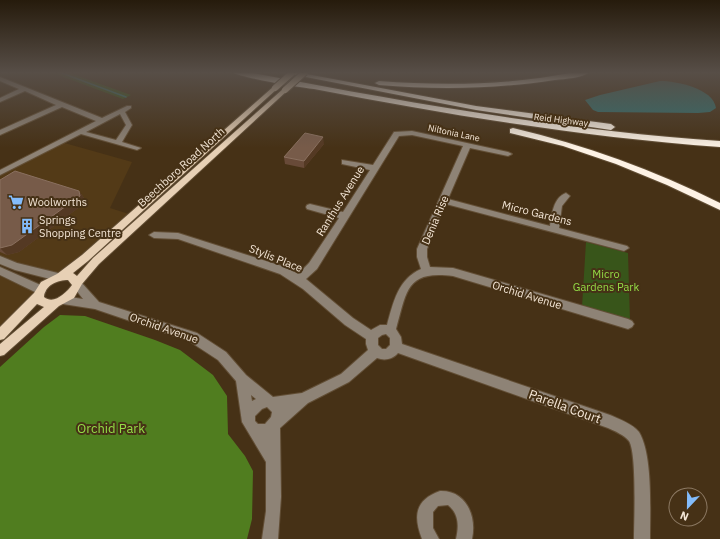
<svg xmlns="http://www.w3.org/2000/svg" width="720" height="539" viewBox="0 0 720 539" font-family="'IBM Plex Sans',sans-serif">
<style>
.built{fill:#533a17}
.green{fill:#38551a}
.forest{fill:#507d1f}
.water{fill:#31716f}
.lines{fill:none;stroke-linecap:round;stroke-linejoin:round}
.stream{stroke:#31716f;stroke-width:1.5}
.minor-casing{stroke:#624e35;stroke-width:2}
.major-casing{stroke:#624e35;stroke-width:2}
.highway-casing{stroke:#624e35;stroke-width:2}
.minor{fill:#8e8376;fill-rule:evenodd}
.major{fill:#e7d0b5;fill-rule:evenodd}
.highway{fill:#fdf2e5;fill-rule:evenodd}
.major-bridge-casing{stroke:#624e35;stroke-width:8;stroke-linecap:butt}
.major-bridge{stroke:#e7d0b5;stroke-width:6}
.wall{fill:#684a38}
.shaded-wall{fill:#543923}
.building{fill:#775b49;stroke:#8a705f}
.labels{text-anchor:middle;stroke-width:4;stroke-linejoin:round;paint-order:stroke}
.far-street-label{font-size:9px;fill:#f4e6d6;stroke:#463116}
.street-label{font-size:11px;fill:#f4e6d6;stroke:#463116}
.poi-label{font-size:11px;fill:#f4e6d6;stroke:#463116;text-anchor:start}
.park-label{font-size:11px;fill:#94dd46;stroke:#463116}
.near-street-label{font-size:13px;fill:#f4e6d6;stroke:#463116}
.near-park-label{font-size:13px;fill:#94dd46;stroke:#463116}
</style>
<rect width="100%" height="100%" fill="#463116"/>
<path class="built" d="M61,142l71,20 -22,46 22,7 -72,62 -60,-17v-87z
M0,271l41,19 -41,45z"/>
<path class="green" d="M50,72h17l64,23 -8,4z
M586,242l42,11 2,68 -48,-14z"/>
<path class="forest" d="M60,315l25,1 70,24 25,10 33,25 14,21 1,38 17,22 8,15 -1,48 -5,20h-247v-172l44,-40z"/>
<path class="water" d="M660,81c16,0 53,7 56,27l-6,4 -12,1 -100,-1 -5,-2 -8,-10 15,-5z"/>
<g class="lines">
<path class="stream" d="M59,72l67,25"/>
<g class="minor-casing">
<path id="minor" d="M0,77l102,41 25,-12h4v2l-6,4 7,13 -10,17 19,6 -4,2 -56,-16 -81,41v-5l96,-49 -34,-14 -62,28v-5l56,-25 -31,-14 -25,11v-4l19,-9 -19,-8zM120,114l6,11 -10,15 -30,-8z
M412,131l96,21 4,2 -4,2 -38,-8 -22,51 102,27c2,-12 3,-28 16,-33l4,3 -8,10 -3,22 68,18 2,2 -5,3 -178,-47 -19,45v8l3,10 23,1 175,51 4,2 2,3 -2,3 -4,2 -175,-53c-47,-6 -46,15 -57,53l5,8 1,7 208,71c9,4 23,9 29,17 14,23 11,80 11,107h-16c0,-18 3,-85 -5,-98 -5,-6 -14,-10 -21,-13l-210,-75c-5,6 -13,8 -21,5l-28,24 -41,21 -28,25 1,69 -3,42h-16l4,-28v-49l-24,-40 -6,-41 -18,-21 -29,-19 -94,-32 -32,-5 -4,-1 -1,-3 1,-3 4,-1 20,3 -11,-14 1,-3h8l18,20 98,31 29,19 20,23 27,22 29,-4 39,-19 27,-24 -2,-6v-5l-21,-14 -42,-36 -23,-15 -102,-35 -24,-1 -5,-3 5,-3 24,1 110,35 10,6 11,-11 30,-45 -32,-9 -1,-2 1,-2 3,-1 33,8 27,-42 -28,-6v-4l31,5 21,-33zM412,135l51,11 -46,103v8l4,12c-23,10 -28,34 -34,56h-7l-9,5 -18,-12 -47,-39 11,-10 82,-133zM386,334l4,4v7l-4,4h-4l-4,-4v-7l4,-3zM251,395l5,4 -4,2zM267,407l5,5 -1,5 -6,7h-7l-3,-3v-5l7,-7z
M0,256l17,7 45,11 1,3 -1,3 -4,1 -43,-11 -15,-6z
M0,267l45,20 1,3 -1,3h-8l-37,-18z
M440,491c26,-1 37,25 32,48h-16c3,-13 3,-25 -8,-34l-10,1 -5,6v16l6,11h-17c-9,-23 -7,-39 18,-48z"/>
</g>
<g class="major-casing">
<path id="major" d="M273,87l5,1 -190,173 -15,12 4,3 16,-18 190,-169 5,1 -189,174 -17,20 -8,14 -15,8 -55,49 -4,1v-12l44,-37 -7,-3 -33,35 -4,1v-13l34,-34 7,-11 16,-8 25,-19zM68,280l4,5c-6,8 -18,20 -28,12 1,-12 14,-17 24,-17z"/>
</g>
<g class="highway-casing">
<path id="highway" d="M232,72h15c157,30 313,58 473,69v6c-137,-10 -271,-32 -406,-58 -15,-2 -73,-11 -82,-17z
M280,72h16l180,34 135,18 4,3 -4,3 -135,-20z
M575,72h15c-8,6 -25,7 -35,8 -59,9 -117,10 -176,5l-4,-2 4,-2c66,5 131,4 196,-9z
M513,128c72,17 141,42 207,75v7l-53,-25 -51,-21 -53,-18 -53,-13v-4z"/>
</g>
<use href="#minor" class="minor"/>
<use href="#major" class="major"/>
<use href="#highway" class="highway"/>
<g class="major-bridge-casing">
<path id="major-bridge" d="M275,88l18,-16
M285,90l20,-18"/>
</g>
<use href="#major-bridge" class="major-bridge"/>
</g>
<path class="wall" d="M324,144l-20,24 -19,-4 -1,-7z
M0,180l79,11 5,7 1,5 -66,49 -12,3 -7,-3z"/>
<path class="shaded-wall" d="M323,137l1,7 -20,24v-7z
M79,191l5,7 1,5 -66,49 -12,3 -7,-7z"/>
<path class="building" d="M305,133l18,4 -19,24 -20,-4z
M15,171l64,20 1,5 -68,49 -12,3v-68z"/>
<linearGradient id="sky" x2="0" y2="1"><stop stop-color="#261b0c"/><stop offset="0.49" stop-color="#574e47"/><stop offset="1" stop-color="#574e47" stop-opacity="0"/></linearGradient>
<rect width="720" height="148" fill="url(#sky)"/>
<defs>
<g id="supermarket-bare" transform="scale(1.2)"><path d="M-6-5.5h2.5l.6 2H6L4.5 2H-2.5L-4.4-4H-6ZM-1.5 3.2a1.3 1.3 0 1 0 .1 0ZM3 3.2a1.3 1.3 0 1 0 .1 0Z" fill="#83bcfb" stroke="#463116" stroke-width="2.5" paint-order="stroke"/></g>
<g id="building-bare" transform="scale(1.2)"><path d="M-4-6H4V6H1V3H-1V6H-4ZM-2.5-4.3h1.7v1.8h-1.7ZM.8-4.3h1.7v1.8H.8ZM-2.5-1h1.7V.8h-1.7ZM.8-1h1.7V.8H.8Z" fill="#83bcfb" stroke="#463116" stroke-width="2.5" paint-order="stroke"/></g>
</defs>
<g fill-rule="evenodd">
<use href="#supermarket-bare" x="16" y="202"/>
<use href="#building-bare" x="27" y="226"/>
</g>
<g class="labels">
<g class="far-street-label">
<text transform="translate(561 120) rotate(7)" y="3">Reid Highway</text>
<text transform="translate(454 133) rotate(12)" y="3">Niltonia Lane</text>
</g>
<g class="street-label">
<text transform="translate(181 167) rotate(-42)" y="4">Beechboro Road North</text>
<text transform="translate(340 201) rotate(-58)" y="4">Ranthus Avenue</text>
<text transform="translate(537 213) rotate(14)" y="4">Micro Gardens</text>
<text transform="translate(435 220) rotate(-67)" y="4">Denia Rise</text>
<text transform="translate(276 258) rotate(22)" y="4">Stylis Place</text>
<text transform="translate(527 295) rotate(17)" y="4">Orchid Avenue</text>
<text transform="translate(164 328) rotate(19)" y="4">Orchid Avenue</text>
</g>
<g class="poi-label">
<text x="28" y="206">Woolworths</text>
<text x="39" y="224">Springs<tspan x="39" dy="13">Shopping Centre</tspan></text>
</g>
<g class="park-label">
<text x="606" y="278">Micro<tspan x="606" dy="13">Gardens Park</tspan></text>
</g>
<g class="near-street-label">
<text transform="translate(565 406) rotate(20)" y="5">Parella Court</text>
</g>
<g class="near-park-label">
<text x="111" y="433">Orchid Park</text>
</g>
</g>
<g transform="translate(688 507) rotate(202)"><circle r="19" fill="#463116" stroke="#8c7963"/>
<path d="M0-3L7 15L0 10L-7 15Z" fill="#83bcfb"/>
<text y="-6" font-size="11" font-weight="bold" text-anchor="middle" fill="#f4e6d6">N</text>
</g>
</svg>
